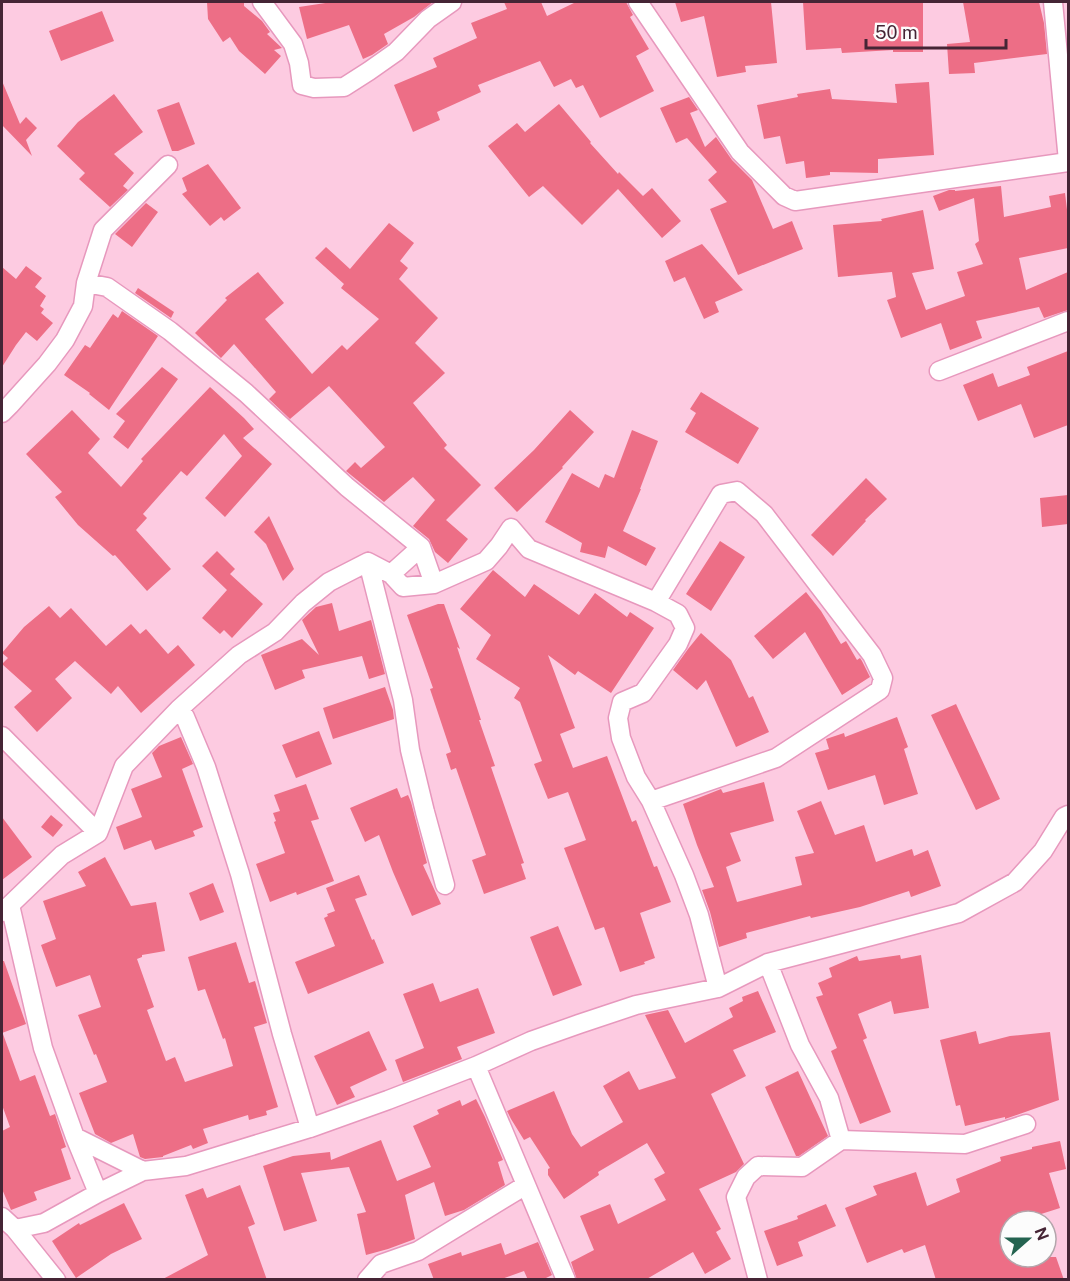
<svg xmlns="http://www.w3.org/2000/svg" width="1070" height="1281" viewBox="0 0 1070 1281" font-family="'Public Sans',sans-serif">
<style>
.building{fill:#ed6e86}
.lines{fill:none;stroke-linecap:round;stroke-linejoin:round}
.street-casing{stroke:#e798bd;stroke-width:21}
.street{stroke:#fff;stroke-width:18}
</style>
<rect width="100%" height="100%" fill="#fdcbe1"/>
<path class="building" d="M207,2h37v4l18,15 8,11 -3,2 15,14 -8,2 7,6 -16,18 -26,-23 -9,-14 -7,5 -15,-23z
M332,2h101l-19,15 -30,17 4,10 -16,11 -9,4 -14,-34 -42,14 -8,-32z
M504,2h37l6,14 29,-14h50l7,13 -3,2 19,32 -13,7 18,35 -54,27 -17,-33 -7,3 -5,-9 -17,8 -14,-26 -62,24 3,7 -44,20 3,8 -27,12 -19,-47 43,-18 -4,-9 44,-20 -6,-15 36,-14z
M675,2h96l6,61 -32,3 1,6 -29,5 -13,-61 -23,6z
M803,2h120v50h-30v-2l-51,3 -1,-5 -35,2z
M963,2h76l5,21 3,31 -73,9 1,10 -26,1 -2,-30 23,-2z
M102,11l12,30 -53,20 -12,-30z
M2,81l18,43 6,-7 11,11 -11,12 6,16 -30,-31z
M929,82l5,73 -56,4v14l-48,-1v3l-24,3 -2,-17 -18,3 -6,-28 -16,3 -7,-34 41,-8 -1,-3 33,-5 2,10 65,4 -2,-19z
M114,94l29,38 -29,22 20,19 -11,13 5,4 -18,17 -31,-28 6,-6 -28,-27 21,-24z
M689,97l9,13 -8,3 15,34 11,-10 16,23 20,20 21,49 19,-8 11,28 -65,26 -28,-66 17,-7 -19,-22 9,-8 -30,-34 -11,5 -16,-35z
M179,102l16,42 -17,7h-6l-15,-41z
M559,104l32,38 -1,1 28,31 1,-2 24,24 9,-8 29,33 -19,17 -44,-49 -36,36 -39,-39 -14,11 -41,-51 29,-23 8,9z
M208,164l33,44 -17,13 -3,-4 -11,9 -28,-32 5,-3 -5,-13z
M1001,186l3,31 47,-10 -2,-11 16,-3 3,25v30l-49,10 7,32 42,-18v38l-24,8 -5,-11 -63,14 6,17 -32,12 -9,-27 -40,15 -14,-38 9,-3 -4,-25 -54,5 -5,-52 49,-4 -1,-2 42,-9 11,59 -22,4 14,37 39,-14 -8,-24 26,-8 -8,-20 4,-3 -5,-43 -35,13 -6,-15 16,-6h6v1z
M146,203l12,9 -26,35 -17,-13z
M389,223l25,20 -14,18 8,7 -9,11 39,39 -23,25 30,30 -32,30 34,42 -3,3 37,37 -35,35 22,19 -20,24 -13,-11 -6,-13 -16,-13 22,-26 -22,-23 -29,25 -38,-31 9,-9 6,6 24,-21 -56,-61 -39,33 -21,-20 7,-7 -42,-48 -13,14 -26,-25 32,-33 -2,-2 33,-26 26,31 -19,16 47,55 30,-29 5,5 32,-31 -38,-31 3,-4 -29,-26 11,-11 24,22z
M702,244l41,46 -28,12 4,10 -15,7 -19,-42 -11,5 -9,-21z
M26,266l16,12 -7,9 11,9 -6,10 4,3 -3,4 12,10 -16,18 -11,-9 -10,13 -14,22v-100l14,12z
M138,288l36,24 -3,6 -36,-25z
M122,311l36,25 -49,74 -20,-16 1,-1 -26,-18 21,-30 5,3 23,-34 5,4z
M1068,351v74l-34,13 -13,-34 -43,17 -15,-36 30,-12 5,14 32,-12 -3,-8z
M162,367l16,12 -50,70 -15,-12 12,-16 -9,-7z
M210,387l34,31 10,11 -11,9 29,26 -47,53 -20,-19 37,-42 -18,-22 -37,42 -6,-5 -38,43 4,4 -11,12 35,39 -24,22 -32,-36 -2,1 -35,-31 -23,-28 7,-5 -36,-38 46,-44 28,29 -12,14 33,34 22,-26 -2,-2z
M701,392l58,36 -21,36 -53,-32 11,-19 -6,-4z
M570,410l24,22 -32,35 1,1 -46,44 -23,-24 40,-38z
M632,430l26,11 -18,48h1l-18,42 33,17 -10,18 -38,-20 -3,12 -25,-6 2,-9 -37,-21 27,-49 27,15 6,-14 9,4z
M866,478l21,21 -22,21 1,1 -33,35 -22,-21z
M1068,495v29l-26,3 -2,-29z
M269,516l25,53 -11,12 -17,-37 -12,-12z
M720,541l25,16 -34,54 -25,-17z
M217,551l18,18 -5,5 33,30 -31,34 -8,-8 -4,4 -18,-16 25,-28 -25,-24z
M493,570l32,27 9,-13 45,31 16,-22 32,24 3,-5 24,16 -43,65 -33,-22 -3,4 -27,-20 27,73 -15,6 13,34 34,-12 25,66 4,-2 18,47 3,-1 14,36 -31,11 15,45 -11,4 1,2 -25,8 -16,-45 -9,3 -31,-82 22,-8 -18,-48 -20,7 -14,-35 8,-3 -22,-59 -6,-4 6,-10 -44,-29 15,-24 -31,-26z
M806,592l15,19 20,33 5,-3 11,19 3,-2 2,3 8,16 -28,18 -37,-63 -32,27 -19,-23z
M332,603l7,28 32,-11 14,54 -16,5 -7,-23 -60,14 3,8 -30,12 -14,-35 41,-16 17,16 -17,-35 14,-13z
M438,604h6l16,45 -3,-2 24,73h-2l16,46 -4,1 33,96 -3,1 5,15 -42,15 -12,-34 14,-5 -30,-87 -5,2 -5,-16 5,-2 -21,-63 3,-1 -26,-73z
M49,606l11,12 11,-10 35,38 25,-22 9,10 6,-5 22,25 10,-9 17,20 -54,48 -23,-27 -7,8 -36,-33 -20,18 17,19 -35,34 -23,-25 18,-16 -30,-27 6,-6 -6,-5 22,-26z
M701,633l30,27 18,38 4,-2 16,36 -33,15 -30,-67 -9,10 -24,-20 15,-21z
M385,687l8,23 1,9 -61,20 -10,-31z
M956,704l44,95 -24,11 -45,-95z
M897,717l11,30 -4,2 14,45 -34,11 -9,-30 -47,15 -13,-37 14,-4 -3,-10 18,-6 1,4z
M319,731l13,33 -36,14 -14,-33z
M181,737l12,27 -11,5 21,58 -10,4 2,5 -40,14 -4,-10 -27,10 -8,-23 26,-10 -11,-28 31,-12 -10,-24 7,-7z
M764,782l10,39 -44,12 11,28 -15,6 11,35 65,-17 -7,-28 19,-4 -17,-42 24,-10 14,34 29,-10 12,37 36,-13 2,7 14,-6 13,36 -30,11 -2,-6 -49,16 -49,11 -1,-2 -64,17 1,5 -28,9 -9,-35 -8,-22 12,-3 -17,-42 -14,-41 38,-15 2,4z
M306,784l13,35 -8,2 23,60 -37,14 -1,-3 -26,10 -14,-38 29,-11 -11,-31 2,-1 -3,-8 7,-2 -6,-16z
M397,788l4,10 7,-3 3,7 16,61 -4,2 18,39 -29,12 -19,-44 -14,-37 -14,7 -15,-34z
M51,815l12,10 -10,12 -12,-10z
M2,817l30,40 -30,23z
M105,857l26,49 25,-4 9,49 -23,4v2l-5,2 17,48 -7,3 19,51 9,-4 10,25 48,-16 -8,-28 -2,1 -18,-50 -7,2 -10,-34 48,-15 13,41 6,-2 12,42 -13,4 24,80 -12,4 1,4 -18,5 -1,-5 -45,14 5,14 -15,6 -2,-4 -28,11v1l-18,2 -5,-2 -7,-23 -22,9 -16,-9 -16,-41 28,-11 -11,-28 -2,1 -16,-40 23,-8 -11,-32 -34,12 -15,-42 15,-6 -13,-38 43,-15 -8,-14z
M359,875l8,20 -12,4 17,41 2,-1 10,24 -76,31 -13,-32 40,-16 -11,-28 4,-2 -1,-2 8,-3 -9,-23z
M213,883l11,29 -24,9 -11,-28z
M558,926l24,59 -29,11 -23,-59z
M900,955l1,4 20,-4 8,53 -35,6 -3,-13 -33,13 9,24 -4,2 28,72 -31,12 -29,-73 6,-3 -21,-51 7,-2 -5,-12 14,-6 -3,-9 28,-12 2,5z
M2,961h2l22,63 -24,9z
M433,983l7,19 38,-14 17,45 -38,14 5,12 -59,23 -8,-22 29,-12 -21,-54z
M758,991l18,41 -43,18 13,26 -35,18 33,70 -8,8 -37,17 22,40 -5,3 15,27 -26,15 -12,-22 -48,28h-68l-6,-18 23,-12 -14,-34 30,-12 8,20 48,-24 -12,-21 11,-6 -18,-30 -49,29 1,3 -35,24 -16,-24v-6l2,-1 -20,-31 -6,3 -13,-21 -4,-8 47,-20 18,43 9,13 42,-25 -20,-36 26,-15 10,19 37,-12 -31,-63 23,-5 17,33 48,-26 -4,-9 14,-7 -1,-4z
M369,1031l18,39 -37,17 5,10 -18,8 -23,-49z
M976,1031l3,13 31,-8 40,-4 9,68 -54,19v-2l-40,9 -5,-21 -4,1 -16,-66z
M3,1034l17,47 15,-6 15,41 5,-2 11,33 -5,2 10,30 -37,13 3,8 -26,10 -9,-21v-58l8,-4 -8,-22v-70z
M798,1071l30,65 -29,20h-3l-31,-69z
M476,1099l9,18 18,43 -5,2 7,23 -41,25 -19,6 -11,-34 -29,13 10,44 -27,10 -22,6 -9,-41 9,-2 -17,-45 -48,6 16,48 -33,10 -21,-65 30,-10 37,-4 1,8 50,-20 16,41 34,-14 -18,-41 26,-12 -2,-4 23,-10 2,6z
M1060,1141l6,28 -17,4 11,35 -41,13h-9v36h46l8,23h-128l-11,-35 -21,8 -2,-4 -35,14 -22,-55 32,-13 -4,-9 43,-14 11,34 33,-14 -4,-13 45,-18 -1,-4 32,-8v-2z
M240,1185l15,39 -7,3 19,53h-106l47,-25 -23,-60 18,-7 4,10z
M124,1203l18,36 -31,15 -35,24 -24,-37 27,-18 1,2z
M826,1204l10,22 -38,16 5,14 -26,10 -13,-35 34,-12 -1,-3z
M538,1242l14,33 -10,5h-14l-4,-9 -25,9h-65l-6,-16 33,-12 1,4 39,-13 4,12z"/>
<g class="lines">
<g class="street-casing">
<path id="street" d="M262,2l31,42 6,19 3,22 12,3 30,-1 25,-16 27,-19 32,-33 24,-17
M638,2l102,150 44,44 11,5 273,-39
M1053,2l15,159
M86,283l21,4 63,44 76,62 101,94 74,60 13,37
M939,371l129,-50
M2,413l8,-8 37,-41 18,-24 18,-34 3,-23 17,-53 65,-65
M368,562l23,12 12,13 31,-3 52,-23 13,-15 12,-18 18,21 127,53 22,12 7,14 -7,16 -35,49 -21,9 -4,16 3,20 15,39 15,24 33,74 15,40 19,73
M368,562l35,138 7,50 15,62 20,73
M391,574l30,-27
M179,709l6,8 21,50 34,107 42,160 28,94
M2,736l96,97
M651,801l125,-43 104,-68 3,-12 -11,-23 -108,-141 -27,-23 -16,3 -65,108
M10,905l33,143 32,89 23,56
M2,912l8,-7 52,-50 36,-22 26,-67 55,-57 60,-54 36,-23 28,-29 26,-21 39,-20
M768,963l32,82 29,53 12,42
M476,1066l90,214
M75,1137l68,34
M2,1217l13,12 41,51
M15,1229l29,-6 54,-30 45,-22 43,-5 124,-38 78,-28 88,-34 55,-25 48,-17 57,-19 82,-17 50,-25 191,-50 56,-31 28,-31 21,-34 4,-2
M367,1280l14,-16 37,-13 108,-66
M758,1280l-22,-83 10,-20 12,-11 44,1 39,-27 124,4 61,-20"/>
</g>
<use href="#street" class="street"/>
</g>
<rect width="1070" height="1281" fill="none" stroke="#452535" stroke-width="6"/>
<g transform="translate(1028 1239) rotate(69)"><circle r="28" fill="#fcfcfc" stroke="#b3a6ac" stroke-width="1.5"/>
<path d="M0-4.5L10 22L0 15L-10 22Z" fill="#246350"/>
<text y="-9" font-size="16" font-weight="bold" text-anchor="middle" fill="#452535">N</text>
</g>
<path d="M866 39v9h140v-9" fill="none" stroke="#452535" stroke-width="3"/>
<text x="875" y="39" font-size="18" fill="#452535" stroke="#fcfcfc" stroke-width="4.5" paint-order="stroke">50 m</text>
</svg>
